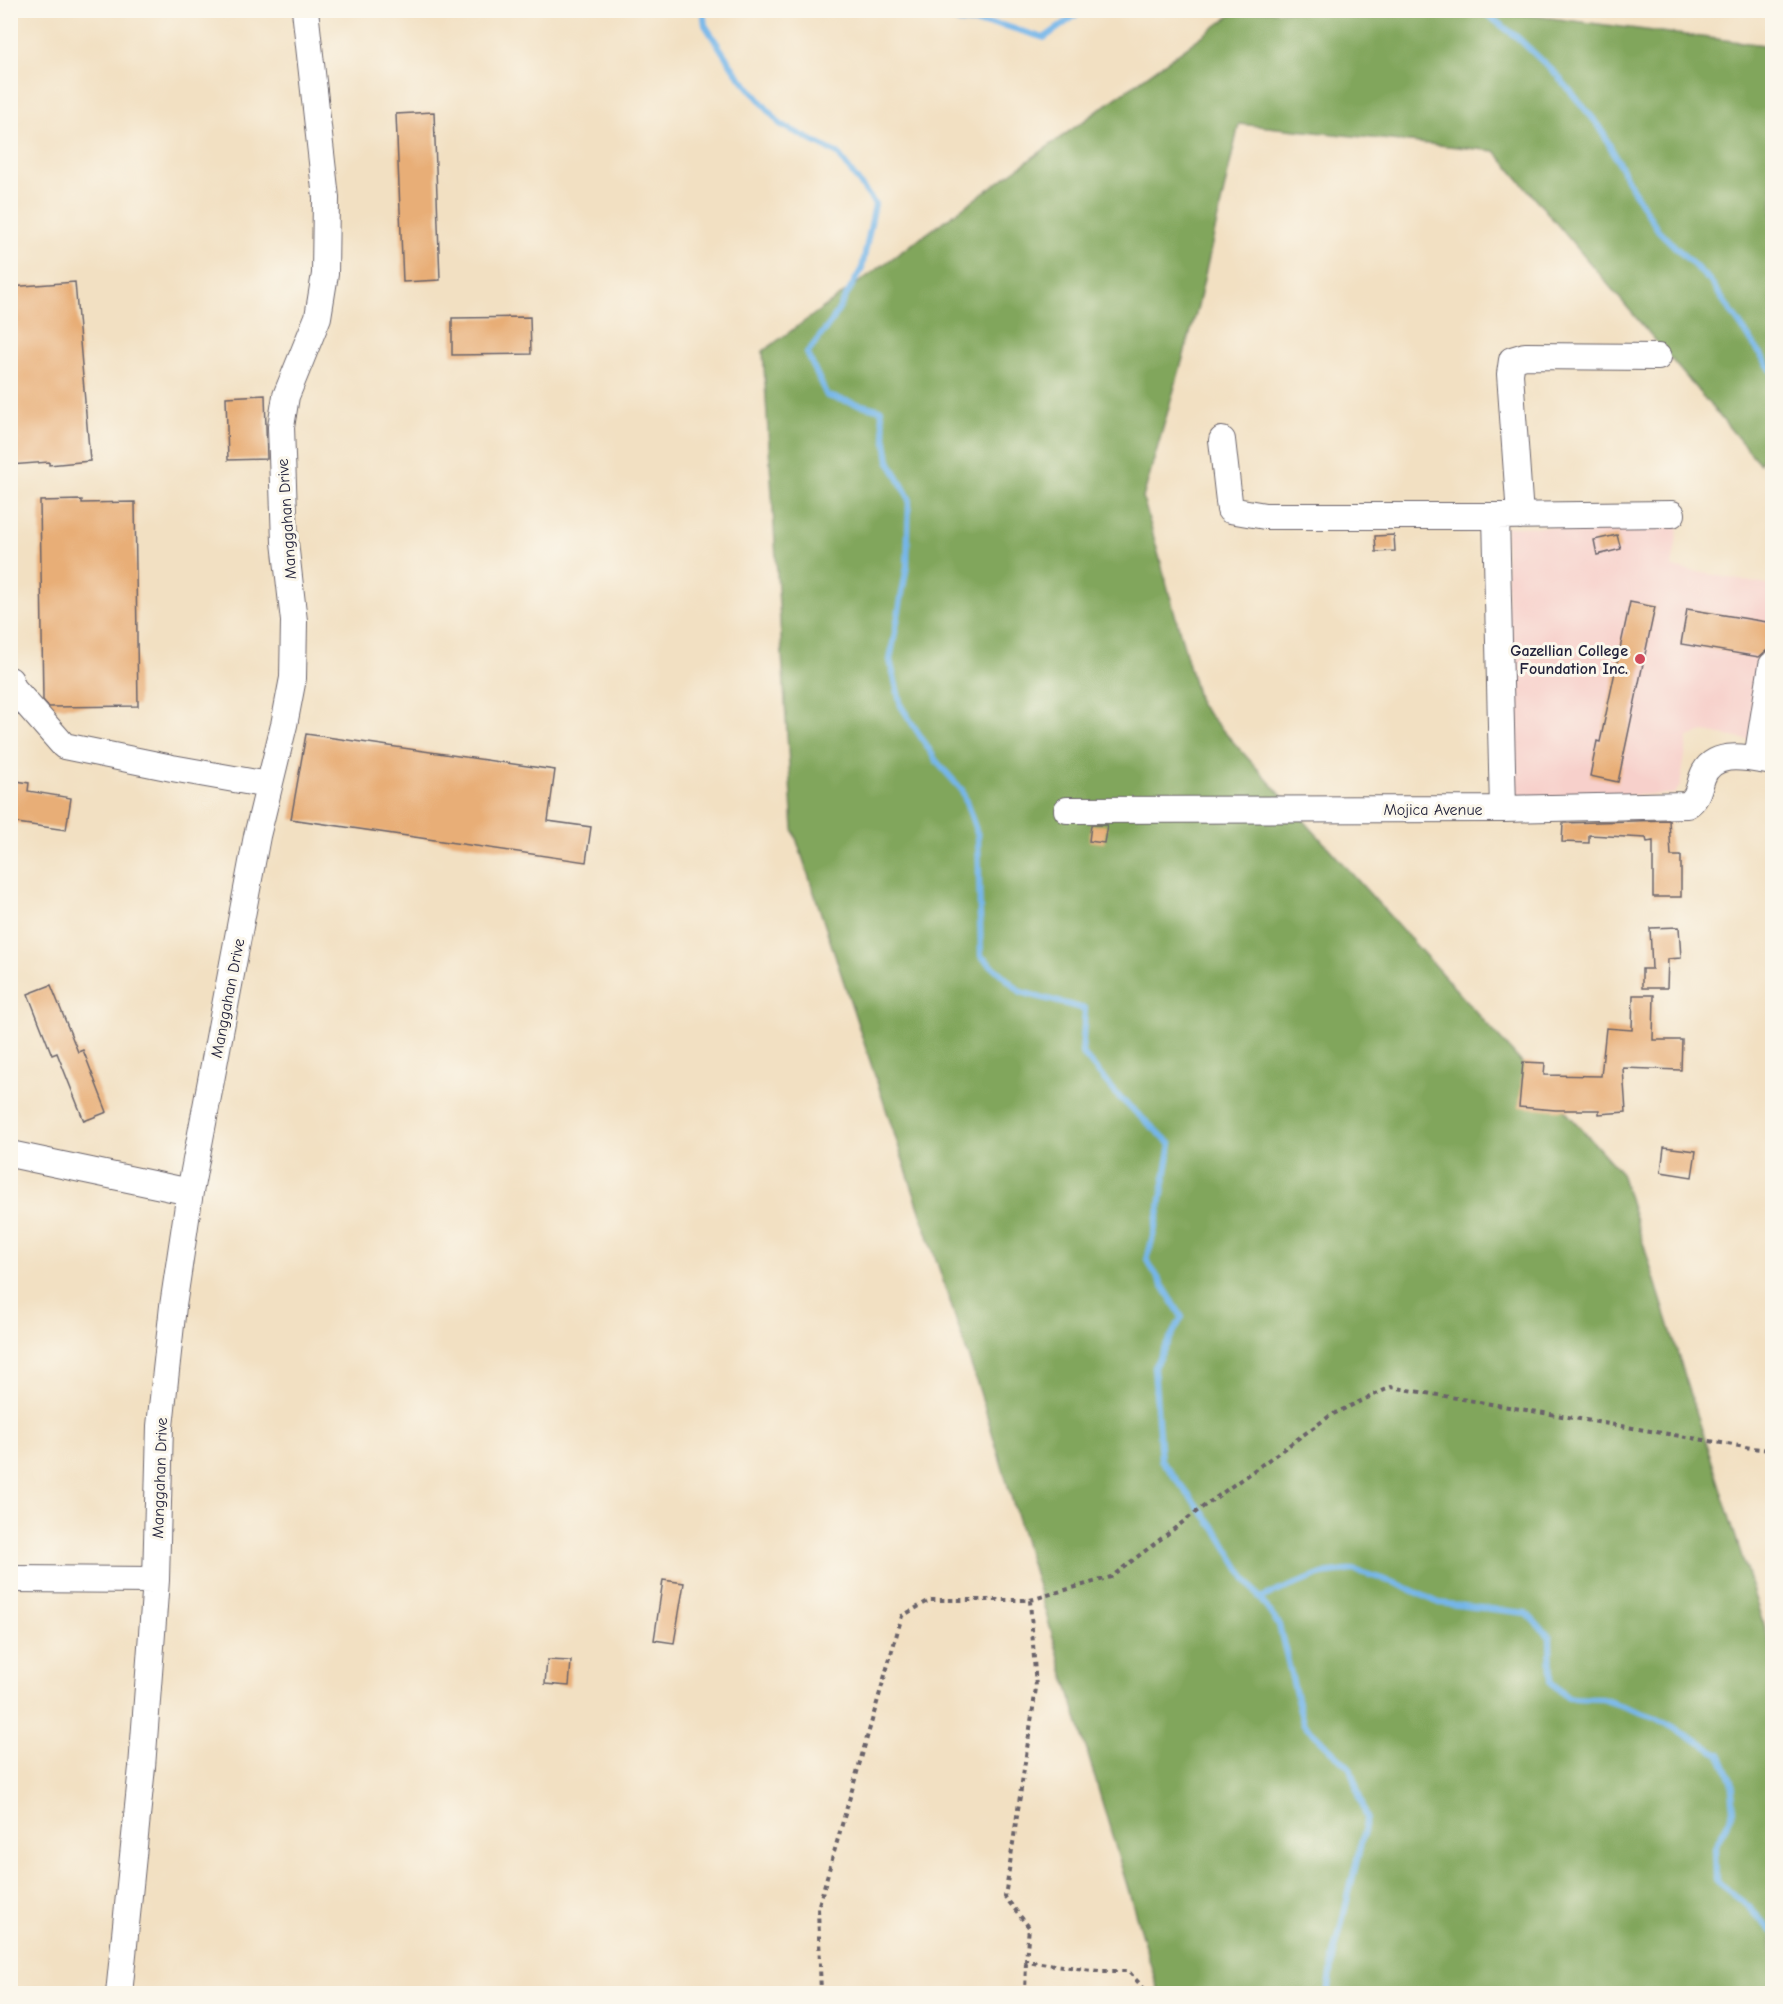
<svg xmlns="http://www.w3.org/2000/svg" width="1783" height="2004" viewBox="0 0 1783 2004" font-family="'Comic Neue',sans-serif">
<style>
.built{fill:#f7d0cb}
.forest{fill:#81a65b;stroke:#52644b;stroke-width:1.5}
.lines{fill:none;stroke-linecap:round;stroke-linejoin:round}
.stream{stroke:#74b6e9;stroke-width:6}
.building{fill:#e8ae77}
.minor-casing{stroke:#6b646a;stroke-width:28}
.path{stroke:#6b646a;stroke-width:4;stroke-dasharray:4.5 4.5;stroke-linecap:butt}
.minor{stroke:#fff;stroke-width:26}
.poi-dot{fill:#d1495b;stroke:#fbf7ec;stroke-width:2}
.labels{text-anchor:middle;stroke-width:6;stroke-linejoin:round;paint-order:stroke}
.street-label{font-size:16px;fill:#22223b;stroke:#fbf7ec}
.poi-label{font-size:16px;font-weight:bold;fill:#22223b;stroke:#fbf7ec;text-anchor:end}
</style>
<rect width="100%" height="100%" fill="#fbf7ec"/>
<filter id="ink" filterUnits="userSpaceOnUse"><feTurbulence type="fractalNoise" baseFrequency=".0167" numOctaves="2"/><feDisplacementMap in="SourceGraphic" scale="12" xChannelSelector="R" yChannelSelector="G"/><feConvolveMatrix kernelMatrix="1 2 1 2 8 2 1 2 1" color-interpolation-filters="sRGB"/></filter>
<filter id="wash" filterUnits="userSpaceOnUse"><feTurbulence type="fractalNoise" baseFrequency=".008" numOctaves="4" result="noise"/><feDisplacementMap in="SourceGraphic" scale="24" xChannelSelector="R" yChannelSelector="G"/><feGaussianBlur stdDeviation="1.35" result="paint"/><feColorMatrix in="noise" values="0 0 0 0 0 0 0 0 0 0 0 0 0 0 0 0 0 1.4 0 .05"/><feComposite in="paint" operator="in"/></filter>
<g filter="url(#wash)">
<rect width="100%" height="100%" fill="#f2e0c2"/>
<path class="built" d="M1679,525l-7,42 100,19v158l-68,-12 -16,5 -8,49 -6,8 -162,5 -7,-272z"/>
<path class="forest" d="M1237,11h258l277,35v385l-12,33 -265,-313 -256,-27 -41,182 -55,192 57,207 421,468 151,479v341h-613l-179,-601 -187,-563 -30,-478z"/>
<g class="lines">
<path class="stream" d="M703,10l2,15 30,46 45,53 58,30 37,50 -13,64 -30,53 -25,32 20,43 54,14 8,51 20,37 -2,68 -17,94 11,46 36,56 25,28 16,46 3,120 40,36 64,17 -3,44 38,45 51,46 -13,72 -11,44 35,57 -28,50 7,93 56,71 29,48 33,46 24,98 47,45 17,50 -34,141 -5,35
M936,10l23,12 43,3 42,13 39,-28
M1481,10l37,28 39,37 43,52 32,61 26,42 52,51 62,90
M1260,1598l62,-24 32,-4 44,14 41,19 87,10 24,24 1,45 17,16 34,1 52,18 66,37 11,26 3,30 -19,37 1,34 32,25 24,26"/>
</g>
<g id="blocks">
<path class="building" d="M434,112l6,168 -37,2 -7,-168z
M75,282l15,179 -41,4v-3l-39,3v-178z
M530,317l1,37 -79,1v-37z
M265,395l2,64 -39,1 -2,-63z
M82,500v3l53,-1 3,204 -89,1 -6,-7 -3,-199z
M1394,535l1,16 -19,1 -1,-16z
M1617,535l4,14 -24,6 -3,-15z
M1630,602l25,5 -37,175 -28,-6 7,-35 3,1z
M1687,609l86,14v27l-7,1 -7,6 -78,-13z
M306,734l249,36 -7,51 43,6 -5,35 -295,-43z
M10,780l19,3 -1,8 43,7 -5,32 -56,-8z
M1669,820l2,36h10v41h-28v-56l-6,1 -1,-4 -57,-3v8l-27,-1 1,-19z
M1091,825h16l-3,18 -15,-2z
M1679,927l2,31 -13,1 -1,29h-25v-19h10l-2,-41z
M51,985l27,67 5,-2 24,62 -23,9 -27,-68 -5,2 -24,-61z
M1633,995h21l-1,45h29l-1,30 -58,-2 3,44 -27,2v-4h-43l-37,-3 4,-45 22,1 -1,12 57,1 5,-48 26,2z
M1664,1147l32,4 -4,26 -31,-5z
M663,1580l21,3 -10,60 -20,-3z
M547,1660l24,1 -2,25 -24,-2z"/>
</g>
</g>
<g filter="url(#ink)">
<use href="#blocks" fill-opacity="0" stroke="#6b646a" stroke-width="1.5"/>
<g class="lines">
<g class="minor-casing">
<path id="minor" d="M1222,440l8,70 35,6h231l176,-2
M1496,516l7,293
M1520,516l-10,-142 2,-14 13,-4 133,1
M10,680l3,8 51,58 108,22 96,17
M1757,759l15,-94
M1067,810l436,-1 184,-4c11,-7 11,-15 15,-27 10,-30 47,-20 70,-16
M10,1154l180,38
M10,1579l146,1
M119,1994l23,-227 14,-187 4,-154 13,-120 17,-114 67,-356 27,-111 9,-47 1,-57 -9,-79 -4,-115 5,-31 32,-79 7,-43 1,-76 -21,-188"/>
</g>
<path class="path" d="M1030,1600l6,88 -31,209 24,30 -3,34 73,10h29l21,23
M821,1994l-3,-86 84,-292 28,-16h100l81,-23 89,-68 131,-94 60,-28 360,61 21,2
M1025,1994l1,-33"/>
<use href="#minor" class="minor"/>
</g>
</g>
<circle class="poi-dot" cx="1640" cy="659" r="6"/>
<g class="labels">
<g class="street-label">
<text transform="translate(286 519) rotate(-94)" y="6">Manggahan Drive</text>
<text x="1433" y="815">Mojica Avenue</text>
<text transform="translate(227 998) rotate(-79)" y="6">Manggahan Drive</text>
<text transform="translate(159 1478) rotate(-88)" y="6">Manggahan Drive</text>
</g>
<g class="poi-label">
<text x="1628" y="656">Gazellian College<tspan x="1628" dy="18">Foundation Inc.</tspan></text>
</g>
</g>
<rect width="1783" height="2004" fill="none" stroke="#fbf7ec" stroke-width="36"/>
</svg>
